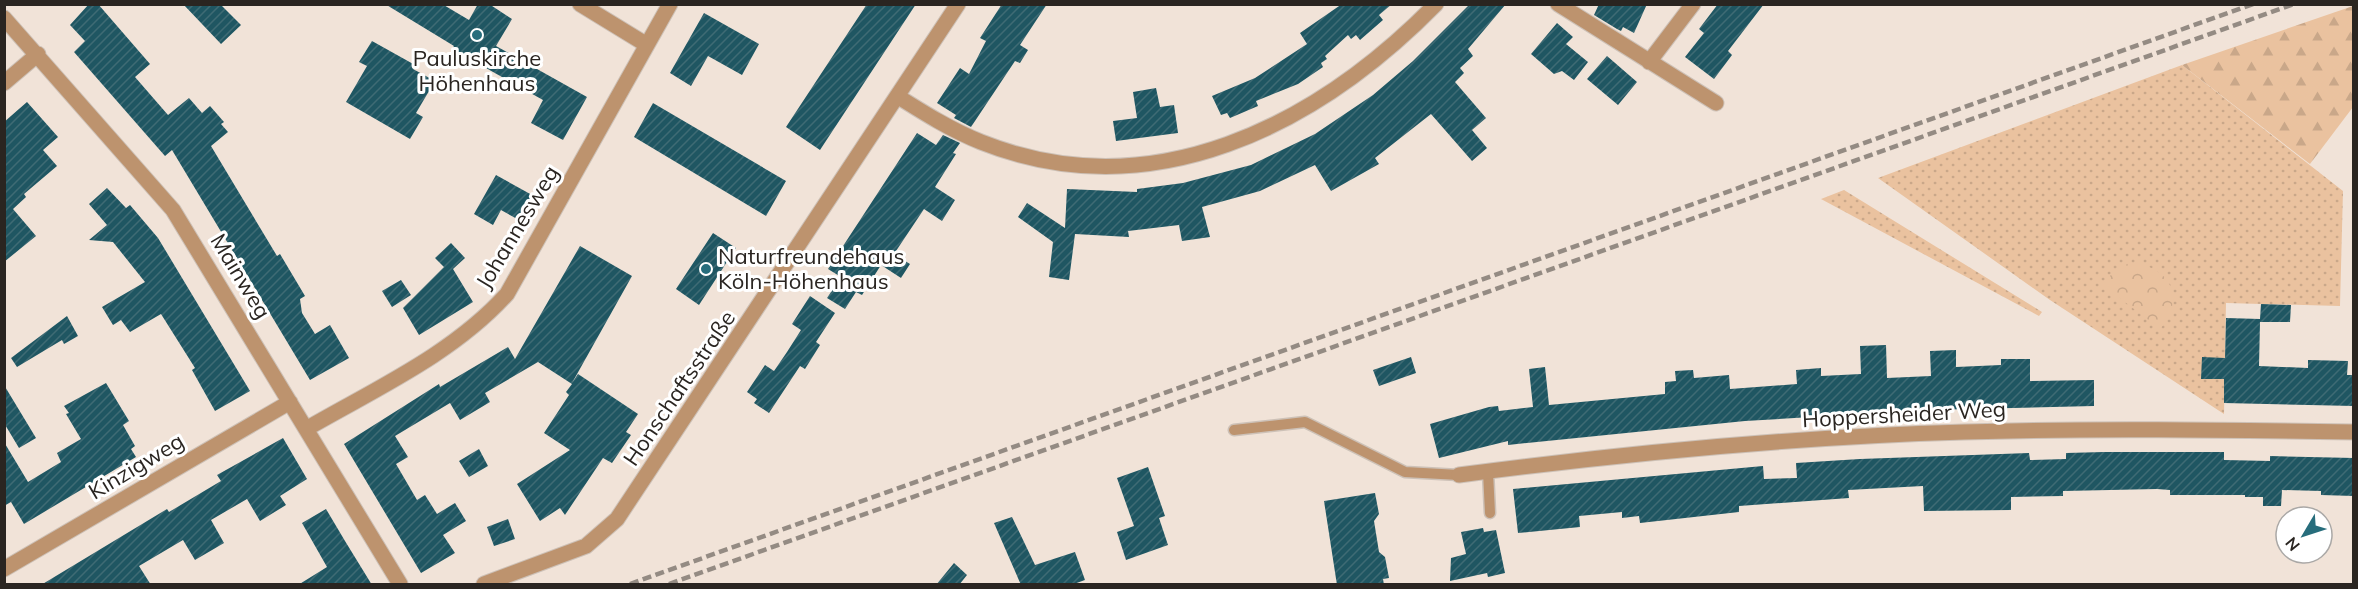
<svg xmlns="http://www.w3.org/2000/svg" width="2358" height="589" viewBox="0 0 2358 589" font-family="Mulish,sans-serif">
<style>
.grass{fill:url(#grass-dots)}
.forest{fill:url(#forest-firs)}
.park{fill:url(#park-crowns)}
.building{fill:url(#building-hatch)}
.lines{fill:none;stroke-linecap:round;stroke-linejoin:round}
.service-casing{stroke:#cdc1b7;stroke-width:13}
.minor-casing{stroke:#cdc1b7;stroke-width:17}
.service{stroke:#bd936e;stroke-width:10}
.minor{stroke:#bd936e;stroke-width:15}
.rail{stroke:#948b83;stroke-width:4.5;stroke-dasharray:9 4.5;stroke-linecap:butt}
.poi-dot{fill:#276d7c;stroke:#fff;stroke-width:2}
.labels{text-anchor:middle;stroke-width:6;stroke-linejoin:round;paint-order:stroke}
.poi-label{font-size:22px;fill:#2a2521;stroke:#fff}
.street-label{font-size:22px;fill:#2a2521;stroke:#fff}
</style>
<defs>
<pattern id="grass-dots" width="8" height="8" patternUnits="userSpaceOnUse" patternTransform="scale(1.5)"><rect width="8" height="8" fill="#eac29f"/><path d="M2 2h.1M6 6h.1" fill="none" stroke="#c9a789" stroke-width="1.8" stroke-linecap="round"/></pattern>
<pattern id="forest-firs" width="22" height="20" patternUnits="userSpaceOnUse" patternTransform="scale(1.5)"><rect width="22" height="20" fill="#eac29f"/><path d="M5 1l3.5 6h-7zM16 11l3.5 6h-7z" fill="#c9a789"/></pattern>
<pattern id="park-crowns" width="20" height="18" patternUnits="userSpaceOnUse" patternTransform="scale(1.5)"><rect width="20" height="18" fill="#eac29f"/><path d="M2 6a3 3 0 1 1 6 0M12 15a3 3 0 1 1 6 0" fill="none" stroke="#c9a789"/></pattern>
<pattern id="building-hatch" width="6" height="6" patternUnits="userSpaceOnUse" patternTransform="scale(1.5)"><rect width="6" height="6" fill="#1f5662"/><path d="M-1 1l2-2M0 6l6-6M5 7l2-2" fill="none" stroke="#3f6b74"/></pattern>
</defs>
<rect width="100%" height="100%" fill="#f1e3d8"/>
<path class="grass" d="M2182,65l161,126 -3,115 -114,-3 -2,111 -174,-114 -172,-122z
M1844,190l198,122 -3,4 -218,-117z"/>
<path class="forest" d="M2353,6v101l-43,57 -128,-99z"/>
<path class="park" d="M2129,263c40,2 58,34 31,66l-56,-43 8,-13z"/>
<path class="building" d="M89,4h9l52,60 -15,13 33,38 21,-17 13,15 8,-7 14,16 -3,2 7,8 -17,14 66,110 3,-2 25,42 -5,3 2,14 13,21 15,-9 19,33 -39,22 -138,-230 -7,6 -91,-104 11,-11 -15,-16z
M183,4h37l21,21 -20,19z
M385,4h57l27,16 9,-16h11l23,15 -16,27 91,51 -24,43 -32,-17 12,-23 -91,-51 2,-3z
M867,4h49l-96,146 -34,-23z
M1002,4h45l-27,41 8,5 -8,13 -5,-2 -44,66 -17,-9 2,-3 -19,-12 23,-35 9,6 17,-33 -6,-3z
M1342,4h50l-13,11 4,5 -23,20 -4,-5 -5,4 -3,-4 -23,21 2,3 -6,4 2,4 -25,17 -42,17 2,5 -28,12 -3,-5 -6,2 -9,-19 43,-18 52,-34 -7,-11z
M1470,4h36l-38,45 5,7 -13,12 4,5 -9,9 31,36 -14,12 15,18 -15,13 -41,-47 -56,44 4,6 -48,27 -16,-26 -55,26 -58,16 8,30 -28,4 -3,-16 -51,6 1,6 -54,-3 -6,46 -20,-3 4,-35 -35,-25 9,-14 38,25 2,-39 70,3v-3l46,-6 68,-18 64,-31 58,-39 40,-34z
M1599,4h48l-13,29 -11,-6 -2,4 -4,-2 -23,-14z
M1718,4h46l-36,47 4,4 -18,24 -29,-22 19,-24 -5,-4z
M704,13l55,31 -17,31 -34,-19 -17,30 -21,-13z
M1557,23l16,14 -7,7 22,18 -14,18 -12,-9 -8,3 -23,-20z
M372,41l43,24 -2,4 22,12 -19,32 7,4 -13,22 -64,-37 21,-36 -8,-4z
M1607,56l30,26 -19,23 -31,-26z
M1156,88l4,19 14,-2 4,28 -62,8 -3,-20 24,-3 -4,-26z
M27,102l31,35 -15,13 14,16 -33,28 2,3 -13,12 23,27 -32,26v-140z
M653,103l133,78 -20,35 -132,-79z
M917,133l19,12 7,-10 17,8 -7,10 3,1 -21,33 20,13 -13,21 -18,-12 -30,45 16,10 -9,14 -20,-13 -19,30 -6,-3 -11,17 -18,-11 14,-21 -13,-8z
M496,175l36,20 -13,25 -18,-10 -8,15 -19,-11z
M107,188l19,20 4,-3 28,33 92,153 -35,20 -23,-41 3,-2 -34,-54 -31,18 -9,-12 -8,5 -11,-18 43,-25 -32,-40 -24,-2 18,-15 -18,-21z
M713,233l23,15 -37,57 -23,-16z
M451,243l14,15 -12,11 20,33 -54,33 -16,-27 41,-41 -9,-9z
M580,246l52,30 -60,107 6,-9 60,40 -12,18 5,3 -19,28 -9,-5 -38,57 -5,-7 -20,13 -23,-37 53,-34 -26,-17 25,-38 -3,-3 6,-8 -34,-22 -53,31 5,9 -30,18 -10,-17 -55,33 13,21 -12,7 21,36 8,-5 12,19 18,-11 11,18 -23,14 12,18 -34,20 -77,-129 95,-60 1,3 68,-40 7,12z
M401,280l10,15 -19,12 -10,-16z
M810,296l25,17 -19,29 4,3 -15,24 -5,-3 -31,47 -15,-10 3,-4 -10,-7 18,-27 9,6 13,-19 14,-22 -9,-6z
M2261,304l30,1 -1,17h-30l-1,44 49,2v-8l40,1 -1,14h7v31l-130,-3v-24h-23l1,-22 23,1 1,-40 34,1z
M67,316l11,20 -14,8 -2,-4 -45,27 -6,-9z
M1886,345l1,33 44,-2 -1,-25 26,-1v17l45,-2v-6h29v22l64,-1v26l-167,4 -182,11 -218,22 -19,2v-4l-69,17 -9,-34 59,-17 9,-1 1,5 34,-4 -4,-38 16,-2 4,38 116,-11v-12l11,-1 -1,-10 18,-1 1,8 35,-3 1,14 67,-5 -1,-14 25,-2v8l40,-2 -1,-28z
M1411,357l5,16 -37,13 -6,-16z
M106,383l23,38 -6,4 12,21 -4,3 5,8 -112,67 -13,-22 -7,4v-64l24,40 33,-20 -4,-9 24,-14 -15,-25 3,-1 -5,-7z
M4,385l32,53 -17,10 -15,-25z
M283,438l24,41 -27,17 6,9 -26,16 -13,-22 -36,21 13,23 -29,17 -12,-20 -44,26 12,19h-110l126,-76 2,3 52,-31 -4,-6z
M479,449l9,17 -19,11 -10,-16z
M2104,452h120v8l46,1v-5l84,2v38l-33,-1v-4l-39,-1 -1,16h-18v-9h-18v-2h-75v-5l-13,-1 -94,2v5l-52,1v13l-87,1 -1,-25 -75,4 1,8 -110,8v6l-99,11 -1,-7 -17,2v-6l-43,4 1,11 -62,6 -5,-44 250,-23 1,13 33,-1 -1,-15 64,-4 169,-6 1,7 36,-1v-6z
M1148,467l17,49 -6,2 9,27 -42,15 -9,-28 17,-6 -17,-48z
M1375,493l4,21 -5,7 5,31 6,5 4,21 -6,1 1,6h-47l-13,-84z
M326,509l19,32 27,44h-74l29,-18 -25,-44z
M1012,517l23,48 40,-13 10,28 -14,5h-50l-27,-62z
M508,519l7,20 -21,7 -7,-19z
M1483,528l1,4 12,-2 9,43 -17,4 -1,-4 -37,8 1,-23 15,-4 -5,-22z
M954,563l13,12 -8,10h-23z"/>
<g class="lines">
<g class="service-casing">
<path id="service" d="M1234,430l71,-8 100,50 54,3
M1488,472l2,41"/>
</g>
<g class="minor-casing">
<path id="minor" d="M580,4l67,41
M1558,4l158,99
M4,18l169,192 227,374
M1649,62l44,-58
M4,83l34,-29
M897,96c27,17 54,34 84,46 171,68 335,-16 455,-138
M306,429c69,-40 147,-75 201,-135l163,-290
M1459,475c167,-22 336,-38 505,-43 130,-4 260,-2 390,0
M4,569l286,-167
M484,584l102,-38 31,-27 341,-515"/>
</g>
<use href="#service" class="service"/>
<use href="#minor" class="minor"/>
<path class="rail" d="M630,584l1623,-580
M669,584l1625,-580"/>
</g>
<g class="poi-dot">
<circle cx="477" cy="35" r="6"/>
<circle cx="706" cy="269" r="6"/>
</g>
<g class="labels">
<g class="poi-label">
<text x="477" y="66">Pauluskirche<tspan x="477" dy="25">Höhenhaus</tspan></text>
<text x="718" y="264" text-anchor="start">Naturfreundehaus<tspan x="718" dy="25">Köln-Höhenhaus</tspan></text>
</g>
<g class="street-label">
<text transform="translate(517 227) rotate(-59)" y="8">Johannesweg</text>
<text transform="translate(241 276) rotate(59)" y="8">Mainweg</text>
<text transform="translate(679 388) rotate(-56)" y="8">Honschaftsstraße</text>
<text transform="translate(1904 414) rotate(-3)" y="8">Hoppersheider Weg</text>
<text transform="translate(136 466) rotate(-31)" y="8">Kinzigweg</text>
</g>
</g>
<rect width="2358" height="589" fill="none" stroke="#2a2521" stroke-width="12"/>
<g transform="translate(2304 535) rotate(231)"><circle r="28" fill="#ffffff" stroke="#aaa8a6" stroke-width="1.5"/>
<path d="M0-4.5L10 22L0 15L-10 22Z" fill="#276d7c"/>
<text y="-9" font-size="16" font-weight="bold" text-anchor="middle" fill="#2a2521">N</text>
</g>
</svg>
